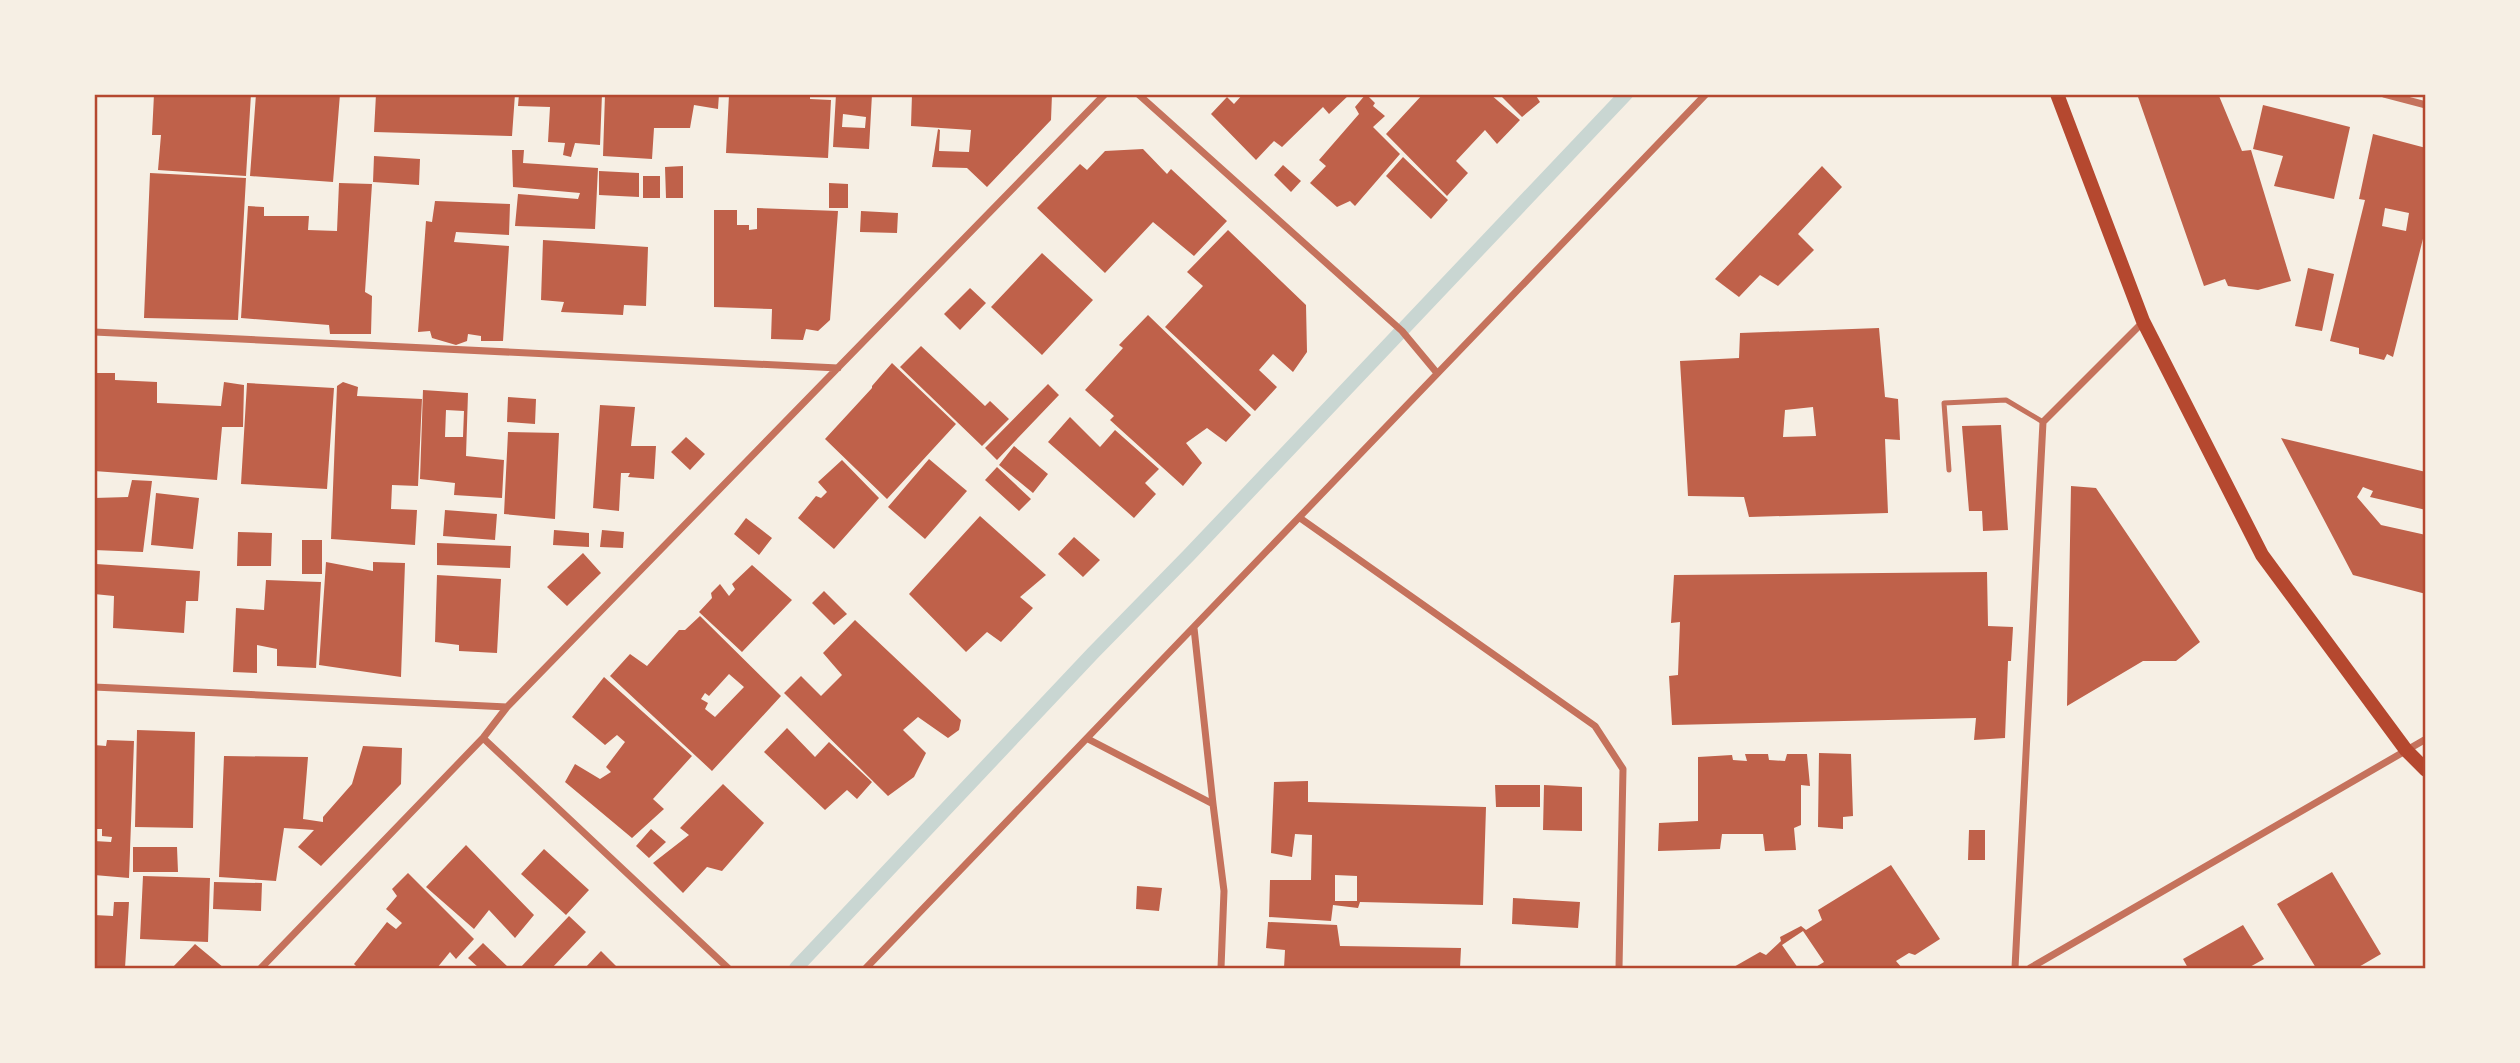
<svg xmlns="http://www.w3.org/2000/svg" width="2520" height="1063" viewBox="0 0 2520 1063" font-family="'PT Sans',sans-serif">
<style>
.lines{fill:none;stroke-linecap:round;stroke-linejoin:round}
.stream{stroke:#c9d6d2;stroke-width:14}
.building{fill:#bf614a;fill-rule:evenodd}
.service{stroke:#c5725c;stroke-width:5}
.minor{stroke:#c5725c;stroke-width:7}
.secondary{stroke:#b5482f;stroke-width:14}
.neatline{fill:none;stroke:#b5482f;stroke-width:2.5}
</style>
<rect width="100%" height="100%" fill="#f6efe4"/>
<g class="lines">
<path class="stream" d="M796,968l297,-315 96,-98 437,-461"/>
</g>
<path class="building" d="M154,94h97l-5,82 -88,-6 3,-35h-9z
M256,94h84l-7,88 -83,-6z
M376,94h139l-3,42 -138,-4z
M519,94h83l-2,51 -25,-2 -4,14 -8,-2 2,-12 -17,-1 2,-35 -32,-1z
M605,94h114l-1,15 -24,-4 -4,23h-36l-2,31 -49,-3z
M749,94h61v5l21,1 -3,58 -102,-5 3,-58z
M836,94h36l-3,55 -36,-2zM843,114l23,3 -1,11 -23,-1z
M912,94h140l-1,26 -64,67 -20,-19 -35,-1 6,-38 2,1 -1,21 30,1 2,-22 -60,-4z
M1243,94h107l-21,20 -6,-7 -41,40 -8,-6 -18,19 -45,-46 16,-17 7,7z
M1366,94l9,9 -2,3 12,10 -12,11 27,27 -45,52 -5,-5 -13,6 -27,-24 16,-17 -7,-6 40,-46 -4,-7z
M1423,94h67l30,26 -23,24 -12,-14 -29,31 12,12 -21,23 -61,-62z
M1499,94h36l5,8 -18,15z
M2137,94l82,2 23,55 9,-1 40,131 -33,9 -30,-4 -3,-7 -21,7z
M2263,105l87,22 -16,72 -60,-13 9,-30 -30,-7z
M2373,134l53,14v79l-33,130 -6,-3 -3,6 -25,-6v-6l-29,-7 35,-141 -6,-1zM2385,208l24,5 -3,18 -24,-5z
M1143,149l24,25 4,-5 56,52 -33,35 -41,-34 -48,51 -68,-65 43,-44 7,6 18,-19z
M512,150h12l-1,13 75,5 -3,61 -80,-3 3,-32 60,5 2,-6 -67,-6z
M374,156l46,3 -1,26 -46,-3z
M1403,157l45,43 -17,19 -45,-43z
M1283,165l18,16 -10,11 -17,-17z
M683,166v32h-17l-1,-31z
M1822,166l20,21 -44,47 16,16 -36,36 -18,-11 -21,22 -24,-18z
M599,171l40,2v24l-40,-2z
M150,173l96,5 -8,142 -94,-2z
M643,176h17v22h-17z
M339,183l33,1 -7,108 7,4 -1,38h-41l-1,-9 -88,-7 7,-112 16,1v9h45l-1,14 29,1z
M829,183l19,1v24h-19z
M435,201l75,3 -1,31 -53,-3 -2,10 55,4 -6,95h-22v-5l-13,-2 -1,7 -11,4 -24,-7 -2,-7 -12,1 8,-111 6,1z
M757,208l81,3 -8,109 -12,11 -12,-2 -3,11 -32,-1 1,-30 -58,-2v-97h23v15h12v5l8,-1z
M861,211l37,2 -1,20 -37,-1z
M1228,230l78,75 1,47 -14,20 -20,-18 -14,16 18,17 -22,24 -90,-84 38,-41 -16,-14z
M543,240l105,7 -2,59 -22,-1 -1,10 -62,-3 3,-10 -23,-2z
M1042,253l51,47 -51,55 -51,-48z
M2308,268l26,6 -12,57 -27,-5z
M970,288l16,15 -26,27 -16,-16z
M1148,315l103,100 -25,27 -19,-14 -21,15 16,20 -19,23 -73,-66 4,-4 -29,-26 38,-42 -4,-3z
M1879,328l6,69 13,2 2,41 -15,-1 3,74 -139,4 -5,-20 -56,-1 -8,-135 59,-3 1,-25zM1813,407l3,29 -33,1 2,-27z
M921,346l64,60 5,-5 19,18 -27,27 -82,-79z
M892,363l64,61 -69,75 -62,-60 47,-51v-2z
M94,373h21v7l42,2v21l64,3 3,-24 20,3 -1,42h-21l-5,53 -123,-9z
M343,382l15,5 -1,9 65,3 -4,87 -26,-1 -1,24 26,1 -2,35 -84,-6 6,-153z
M247,383l87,5 -7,101 -86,-5z
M1048,384l11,11 -62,65 -12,-12z
M423,390l45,3 -2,63 38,4 -2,38 -48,-3 1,-12 -35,-4zM446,410l18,1 -1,26h-18z
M508,397l28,2 -1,25 -28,-2z
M600,405l35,2 -4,39h25l-2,33 -26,-2 2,-4h-9l-2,38 -26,-3z
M1070,417l30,30 15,-17 44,39 -14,14 11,11 -22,24 -86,-76z
M2001,425l7,105 -25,1 -1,-20h-13l-7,-85z
M508,432l51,1 -4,86 -51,-5z
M686,437l19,17 -15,16 -19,-18z
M2281,438l145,34v38l-56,-13 3,-6 -10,-4 -6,10 24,28 45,10v59l-73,-19z
M1014,446l34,28 -15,19 -34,-28z
M929,459l38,32 -42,48 -37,-32z
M842,460l37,38 -45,51 -36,-31 18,-22 5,2 6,-6 -9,-10z
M997,467l34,32 -12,12 -34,-31z
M132,480l20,1 -9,71 -49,-2v-52l34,-1z
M2071,486l25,2 104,154 -24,19h-33l-76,45z
M156,493l43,5 -6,51 -42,-4z
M445,510l52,4 -2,26 -52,-4z
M980,516l66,59 -26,22 13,11 -32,34 -14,-10 -21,20 -57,-58z
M746,518l26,20 -13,17 -25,-21z
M554,530l35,3v14l-36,-2z
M602,530l22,2 -1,16 -23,-1z
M238,532l34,1 -1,33h-34z
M1074,537l26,23 -17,17 -25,-23z
M302,540h20v34h-20z
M437,543l74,3 -1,22 -73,-3z
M583,553l18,20 -34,33 -20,-19z
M326,562l47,9v-9l32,1 -4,114 -82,-12z
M96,564l104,7 -2,30h-12l-2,32 -71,-5 1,-32 -20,-2z
M752,565l40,35 -50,52 -43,-40 13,-14 -1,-5 9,-9 9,12 6,-7 -3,-5z
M1987,572l1,54 25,1 -2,34h-3l-3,77 -31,2 2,-22 -304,7 -3,-49 9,-1 2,-53 -9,1 3,-48z
M437,575l64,4 -4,74 -38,-2v-6l-24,-3z
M266,580l55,2 -5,86 -39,-2v-17l-20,-4v28l-24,-1 3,-64 28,2z
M824,591l23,23 -13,11 -22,-22z
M700,616l81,80 -69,75 -102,-95 20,-22 17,12 32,-36h6zM729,674l15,13 -29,30 -10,-8 3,-6 -7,-4 4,-6 4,3z
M855,620l106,100 -2,10 -11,8 -30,-21 -15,13 23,23 -12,24 -26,19 -104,-103 17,-17 20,20 21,-21 -19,-22z
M604,677l88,79 -39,43 11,10 -32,29 -67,-56 10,-18 25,15 11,-7 -5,-5 19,-25 -8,-7 -12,10 -33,-28z
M787,728l28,29 14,-15 43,40 -15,17 -10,-9 -22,20 -61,-58z
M137,730l58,2 -2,96 -58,-1z
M107,740l27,1 -5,137 -35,-3v-34l17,1 1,-5 -10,-1v-7h-8v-84l12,1z
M363,746l39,2 -1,36 -80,82 -23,-19 16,-17 -30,-2 -8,53 -57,-4 5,-121 84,1 -5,62 20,3v-5l29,-33z
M1819,753l32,1 2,62 -10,1v12l-25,-2z
M1745,754h23l1,6 16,1 2,-7h20l3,32 -9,-1v40l-7,3 2,22 -31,1 -2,-17h-41l-2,15 -62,2 1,-28 39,-2v-64l34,-2 1,5 14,1z
M1308,781v21l178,5 -3,98 -123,-3 -2,6 -25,-3 -2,16 -62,-4 1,-37h41l1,-45 -17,-1 -3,23 -21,-4 3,-71zM1335,875l22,1v25h-22z
M723,784l41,39 -42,48 -15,-4 -24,26 -30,-30 36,-28 -9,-7z
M1495,785h45v22h-44z
M1544,785l38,2v44l-39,-1z
M651,829l15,13 -17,16 -13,-12z
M1969,830h16v30h-17z
M466,845l68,70 -19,23 -26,-28 -15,19 -48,-42z
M133,847h44l1,25h-45z
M544,849l45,41 -23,25 -45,-41z
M1891,865l49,74 -25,16 -6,-2 -13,8 6,7h-88l10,-6 -21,-31 -21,14 16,23h-66l28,-16 6,3 15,-14 -1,-4 21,-11 5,4 16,-10 -4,-10z
M2332,872l49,82 -24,14h-41l-39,-64z
M408,873l66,66 -18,20 -6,-7 -13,16h-79l-4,-4 33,-42 9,7 6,-6 -16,-14 11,-13 -5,-7z
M143,876l67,2 -2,64 -68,-3z
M214,882l48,1 -1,28 -48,-2z
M1137,886l25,2 -3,23 -23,-2z
M1513,898l67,4 -2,26 -66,-4z
M114,902h15l-4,66h-31v-53l19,1z
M569,916l17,16 -34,36h-32z
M1268,922l69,3 3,21 121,2 -1,20h-176l1,-18 -19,-2z
M2243,925l21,34 -16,9h-60l-5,-9z
M483,943l26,25h-30l-11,-10z
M195,944l29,24h-52z
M601,951l17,17h-33z"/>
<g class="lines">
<path class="service" d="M1949,470l-5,-67 62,-3 37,22"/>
<path class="minor" d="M1138,94l264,237 35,42
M2384,94l42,11
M94,332l744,36
M1300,518l295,208 28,43 -4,199
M1194,628l19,176
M94,687l413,20
M483,738l245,230
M1088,739l125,65 11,87 -3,77
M261,968l222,-230 24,-31 598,-613
M866,968l840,-874
M2015,968l28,-546 100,-100
M2030,968l396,-229"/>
<path class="secondary" d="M2057,94l86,227 119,234 144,195 20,20"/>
</g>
<rect width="2520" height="1063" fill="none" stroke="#f6efe4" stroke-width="192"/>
<rect x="96" y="96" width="2328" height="871" class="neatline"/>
</svg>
